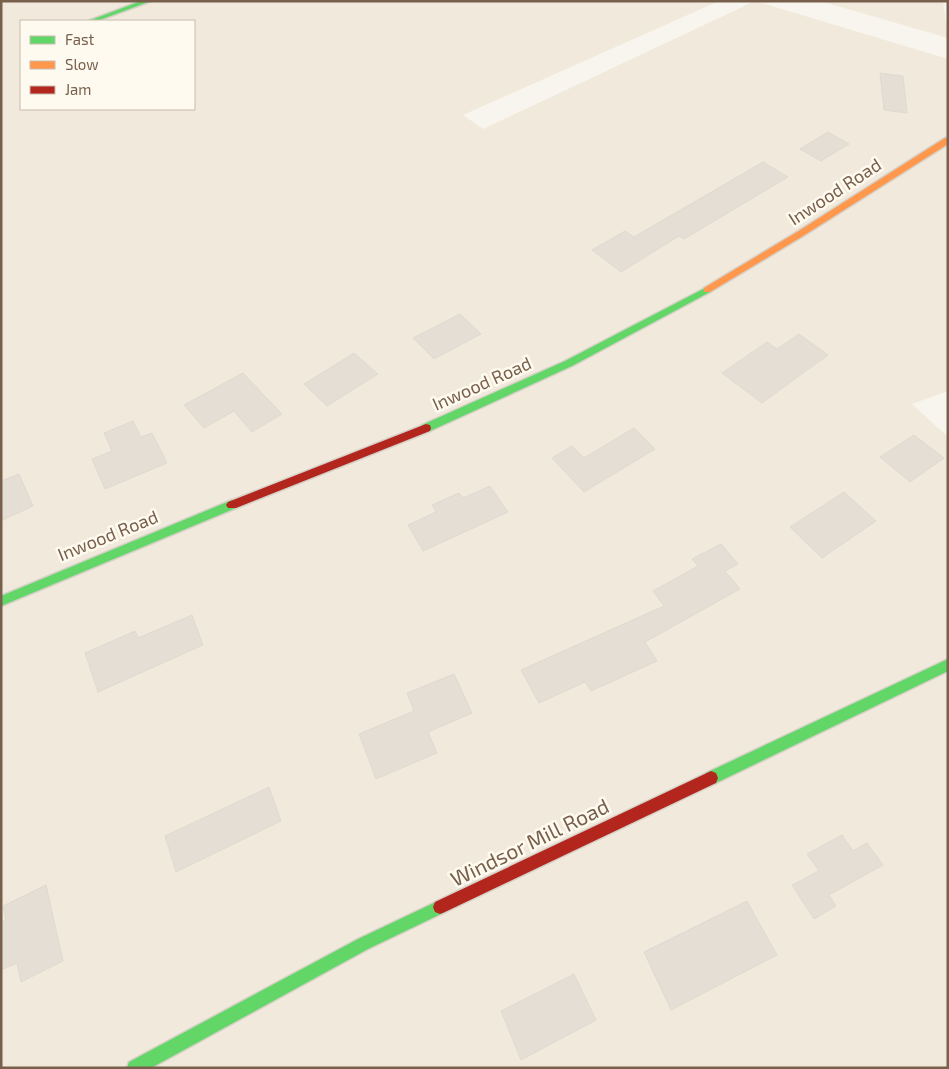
<svg xmlns="http://www.w3.org/2000/svg" width="949" height="1069" viewBox="0 0 949 1069" font-family="'Exo 2',sans-serif">
<style>
.residential{fill:#f1e9db;fill-rule:evenodd}
.building{fill:#e5ded5;stroke:#e1d9cf}
.lines{fill:none;stroke-linecap:round;stroke-linejoin:round}
.fast-casing{stroke:#d6d1c8;stroke-width:3}
.slow-casing{stroke:#d6d1c8;stroke-width:3}
.jam-casing{stroke:#d6d1c8;stroke-width:3}
.fast{fill:#63d668;fill-rule:evenodd}
.slow{fill:#ff974d;fill-rule:evenodd}
.jam{fill:#b3261e;fill-rule:evenodd}
.labels{text-anchor:middle;stroke-width:5;stroke-linejoin:round;paint-order:stroke}
.street-label{font-size:18px;fill:#78604c;stroke:#fffaf0}
.near-street-label{font-size:21px;fill:#78604c;stroke:#fffaf0}
</style>
<rect width="100%" height="100%" fill="#f8f5ee"/>
<path class="residential" d="M1,1h718l-256,114 20,14 272,-128 193,58v332l-36,13 36,33v631h-947zM21,21h173v88h-173z
M820,1h123l5,37z"/>
<path class="building" d="M880,73l23,3 4,37 -23,-3z
M828,132l21,12 -28,17 -21,-12z
M763,162l25,15 -104,62 -5,-3 -58,36 -29,-22 33,-19 9,6z
M460,314l21,20 -47,25 -21,-21z
M799,334l29,21 -66,48 -40,-30 45,-31 10,7z
M354,353l24,21 -51,32 -23,-22z
M243,373l39,41 -30,18 -18,-21 -30,17 -20,-23z
M133,421l8,16 11,-4 15,30 -62,26 -13,-30 20,-8 -8,-18z
M634,428l21,21 -71,43 -32,-34 20,-12 12,12z
M914,435l30,23 -34,24 -30,-25z
M19,474l14,32 -32,15v-40z
M490,486l18,26 -85,39 -15,-26 28,-13 -4,-7 27,-12 4,5z
M844,492l32,29 -54,37 -32,-31z
M721,544l17,20 -13,7 15,18 -95,53 12,19 -66,30 -6,-9 -46,21 -18,-33 143,-64 -11,-15 45,-25 -6,-7z
M192,615l11,30 -105,47 -13,-39 50,-22 3,7z
M454,674l18,39 -44,19 9,21 -61,26 -17,-45 55,-23 -7,-18z
M269,787l12,34 -105,51 -11,-36z
M842,835l11,16 14,-8 16,22 -54,30 7,11 -22,13 -22,-34 27,-14 -12,-17z
M46,885l17,76 -42,21 -4,-19 -16,7v-48l5,-2 -3,-14z
M747,901l30,54 -106,55 -27,-58z
M574,974l22,46 -75,40 -20,-49z"/>
<g class="lines">
<g class="fast-casing">
<path id="fast" d="M141,1h10l-54,20h-9z
M707,287l5,3 -2,2 -138,74 -142,65h-8l-1,-3 1,-3 143,-64z
M232,500l4,2 2,3 -2,3 -235,98v-10z
M948,659v12l-232,112 -5,2 -5,-2 -2,-5 2,-5z
M440,900l5,2 2,5 -2,5 -77,37 -217,119h-24l2,-6 229,-123z"/>
</g>
<g class="slow-casing">
<path id="slow" d="M945,138h3v6l-145,92 -93,56h-6v-4l93,-56z"/>
</g>
<g class="jam-casing">
<path id="jam" d="M426,424l4,1 1,3 -1,3 -194,77h-8l-2,-3 2,-3z
M711,771l5,2 2,5 -2,5 -271,129 -5,2 -5,-2 -2,-5 2,-5z"/>
</g>
<use href="#fast" class="fast"/>
<use href="#slow" class="slow"/>
<use href="#jam" class="jam"/>
</g>
<g class="labels">
<g class="street-label">
<text transform="translate(835 192) rotate(-33)" y="6">Inwood Road</text>
<text transform="translate(482 384) rotate(-24)" y="6">Inwood Road</text>
<text transform="translate(108 536) rotate(-22)" y="6">Inwood Road</text>
</g>
<g class="near-street-label">
<text transform="translate(530 843) rotate(-26)" y="7">Windsor Mill Road</text>
</g>
</g>
<rect width="949" height="1069" fill="none" stroke="#78604c" stroke-width="5"/>
<rect x="20" y="20" width="175" height="90" fill="#fffaf0" stroke="#c9bcae"/>
<rect x="30" y="36" width="25" height="8" fill="#63d668" stroke="#c9bcae"/>
<text x="65" y="45" font-size="15" fill="#78604c">Fast</text>
<rect x="30" y="61" width="25" height="8" fill="#ff974d" stroke="#c9bcae"/>
<text x="65" y="70" font-size="15" fill="#78604c">Slow</text>
<rect x="30" y="86" width="25" height="8" fill="#b3261e" stroke="#c9bcae"/>
<text x="65" y="95" font-size="15" fill="#78604c">Jam</text>
</svg>
